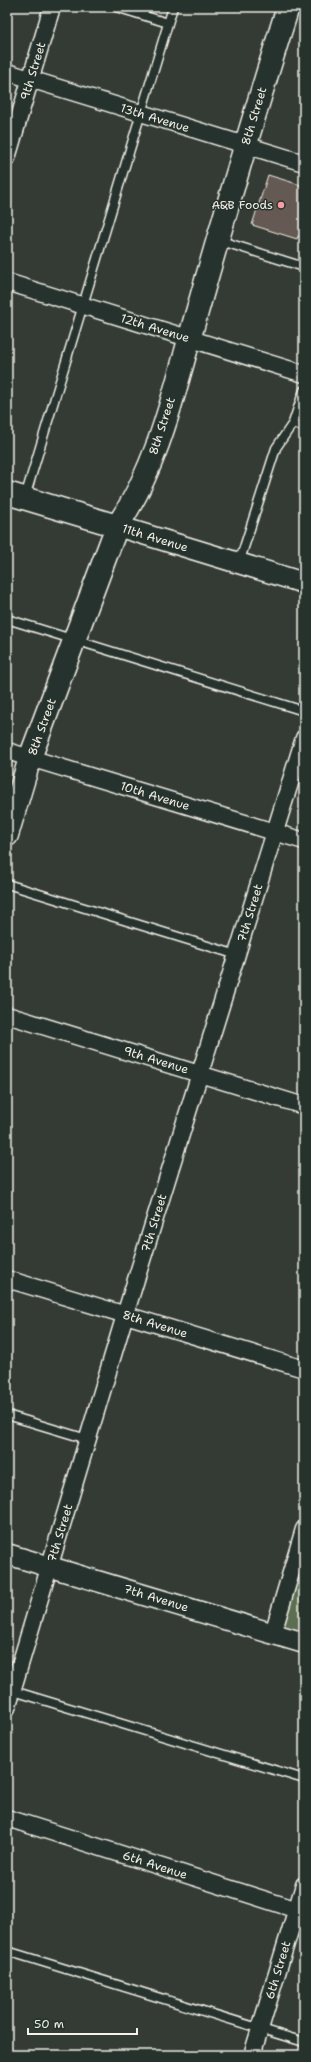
<svg xmlns="http://www.w3.org/2000/svg" width="311" height="2062" viewBox="0 0 311 2062" font-family="'Shantell Sans',sans-serif">
<style>
.green{fill:#5b6e51;stroke:#a8b09c}
.building{fill:#655a52;stroke:#f4f1e8}
.lines{fill:none;stroke-linecap:round;stroke-linejoin:round}
.service-casing{stroke:#f4f1e8;stroke-width:11}
.minor-casing{stroke:#f4f1e8;stroke-width:19}
.tertiary-casing{stroke:#f4f1e8;stroke-width:23}
.secondary-casing{stroke:#f4f1e8;stroke-width:25}
.service{stroke:#26332d;stroke-width:8}
.minor{stroke:#26332d;stroke-width:16}
.tertiary{stroke:#26332d;stroke-width:20}
.secondary{stroke:#26332d;stroke-width:22}
.poi-dot{fill:#ff9aa2;stroke:#26332d;stroke-width:1.5}
.labels{text-anchor:middle;stroke-width:3;stroke-linejoin:round;paint-order:stroke}
.street-label{font-size:12px;fill:#f4f1e8;stroke:#26332d}
.poi-label{font-size:12px;fill:#f4f1e8;stroke:#26332d;text-anchor:end}
</style>
<rect width="100%" height="100%" fill="#333b34"/>
<filter id="ink" filterUnits="userSpaceOnUse"><feTurbulence type="fractalNoise" baseFrequency=".025" numOctaves="2"/><feDisplacementMap in="SourceGraphic" scale="8" xChannelSelector="R" yChannelSelector="G"/><feConvolveMatrix kernelMatrix="1 2 1 2 8 2 1 2 1" color-interpolation-filters="sRGB"/></filter>
<g filter="url(#ink)">
<path class="green" d="M304,1530v113l-31,-10z"/>
<path class="building" d="M268,175l36,11v51l-6,-1 -1,3 -45,-14z"/>
<g class="lines">
<g class="service-casing">
<path id="service" d="M116,7l52,16
M218,240l86,27
M304,390l-11,33 11,4
M25,497l148,-490
M239,563l37,-115 17,-25
M7,619l297,92
M7,884l230,71
M7,1415l80,24
M10,1690l294,89
M7,1951l297,91"/>
</g>
<g class="minor-casing">
<path id="minor" d="M7,72l297,91
M7,158l45,-151
M7,282l297,92
M7,751l297,90
M7,1015l297,91
M7,1279l297,90
M273,1633l31,-104
M7,1708l118,-393 179,-577
M7,1818l297,94
M252,2055l52,-170"/>
</g>
<g class="tertiary-casing">
<path id="tertiary" d="M117,526l187,57
M7,1554l297,89"/>
</g>
<g class="secondary-casing">
<path id="secondary" d="M7,493l110,33
M7,835l23,-77 87,-232c43,-62 59,-143 80,-214 29,-102 59,-204 91,-305"/>
</g>
<use href="#service" class="service"/>
<use href="#minor" class="minor"/>
<use href="#tertiary" class="tertiary"/>
<use href="#secondary" class="secondary"/>
</g>
</g>
<circle class="poi-dot" cx="281" cy="205" r="4"/>
<g class="labels">
<g class="street-label">
<text transform="translate(33 71) rotate(-73)" y="4">9th Street</text>
<text transform="translate(254 116) rotate(-73)" y="4">8th Street</text>
<text transform="translate(155 118) rotate(17)" y="4">13th Avenue</text>
<text transform="translate(155 328) rotate(17)" y="4">12th Avenue</text>
<text transform="translate(162 426) rotate(-72)" y="4">8th Street</text>
<text transform="translate(155 538) rotate(17)" y="4">11th Avenue</text>
<text transform="translate(42 727) rotate(-70)" y="4">8th Street</text>
<text transform="translate(155 796) rotate(17)" y="4">10th Avenue</text>
<text transform="translate(250 913) rotate(-73)" y="4">7th Street</text>
<text transform="translate(156 1060) rotate(17)" y="4">9th Avenue</text>
<text transform="translate(154 1223) rotate(-73)" y="4">7th Street</text>
<text transform="translate(155 1324) rotate(17)" y="4">8th Avenue</text>
<text transform="translate(60 1533) rotate(-73)" y="4">7th Street</text>
<text transform="translate(156 1598) rotate(17)" y="4">7th Avenue</text>
<text transform="translate(155 1865) rotate(18)" y="4">6th Avenue</text>
<text transform="translate(278 1970) rotate(-73)" y="4">6th Street</text>
</g>
<g class="poi-label">
<text x="273" y="209">A&amp;B Foods</text>
</g>
</g>
<rect width="311" height="2062" fill="none" stroke="#26332d" stroke-width="24"/>
<rect x="12" y="12" width="287" height="2038" fill="none" stroke="#f4f1e8" stroke-width="1.5" filter="url(#ink)"/>
<path d="M28 2028v6h109v-6" fill="none" stroke="#f4f1e8" stroke-width="2"/>
<text x="34" y="2028" font-size="12" fill="#f4f1e8" stroke="#26332d" stroke-width="3" paint-order="stroke">50 m</text>
</svg>
